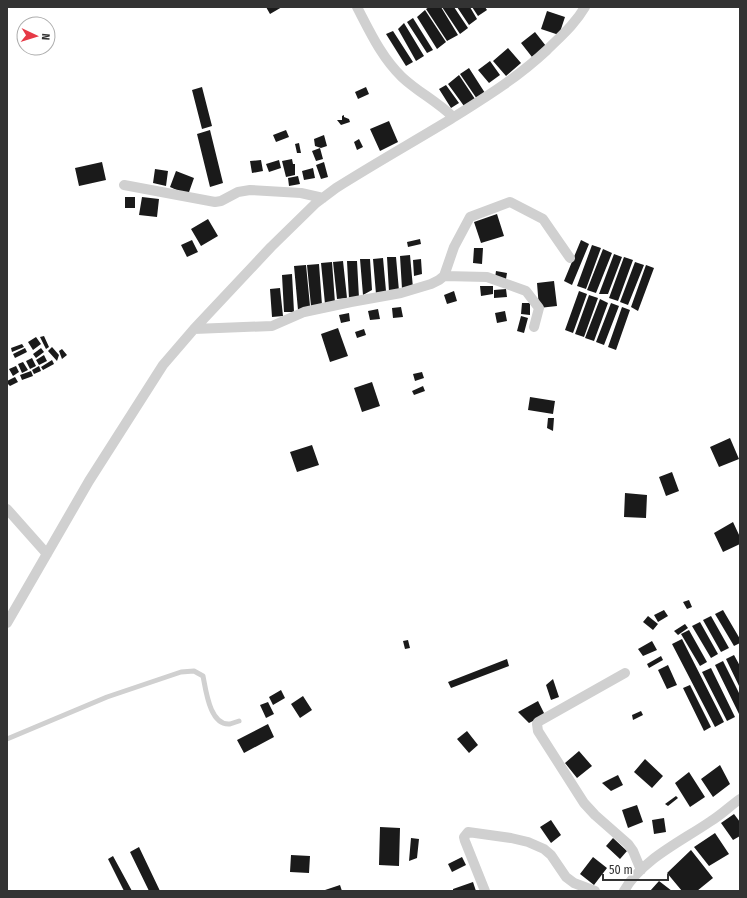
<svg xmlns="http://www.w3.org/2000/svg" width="747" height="898" viewBox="0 0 747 898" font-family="'Fira Sans Condensed',sans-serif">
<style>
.building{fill:#1a1a1a}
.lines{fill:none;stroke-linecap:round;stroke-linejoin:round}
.lane{stroke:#d0d0d0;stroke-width:5}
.street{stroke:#d0d0d0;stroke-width:10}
</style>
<rect width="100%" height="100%" fill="#fff"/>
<path class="building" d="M266,7h16l-12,7z
M429,7h12l17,28 -11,6 -21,-32z
M442,7h12l14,21 -8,6z
M457,7h13l7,12 -8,6z
M472,7h13l2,3 -9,6z
M425,10l21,32 -9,7 -20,-32z
M547,11l18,6 -6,18 -18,-6z
M413,18l20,32 -6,3 -20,-31z
M404,23l20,33 -8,5 -18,-32z
M393,31l20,31 -7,4 -20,-32z
M535,32l11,14 -14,11 -11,-14z
M508,48l13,15 -15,13 -13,-15z
M490,61l10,14 -11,8 -11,-13z
M469,68l16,25 -8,6 -17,-25z
M459,75l16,24 -11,7 -16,-22z
M446,85l13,18 -8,5 -12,-19z
M202,87l10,39 -10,3 -10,-39z
M366,87l3,7 -11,5 -3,-7z
M344,115v2l5,2 1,3 -9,3 -4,-5h5v-4z
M389,121l9,21 -18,9 -10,-22z
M210,130l13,53 -13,4 -13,-53z
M286,130l3,7 -13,5 -3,-7z
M324,135l3,11 -6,2 -6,-2 -1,-7z
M359,139l4,8 -6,3 -3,-8z
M299,143l2,10h-4l-2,-9z
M320,148l3,11 -7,2 -4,-10z
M292,159l1,5h2v11l-9,2 -4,-16z
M261,160l2,11 -11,2 -2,-12z
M279,160l2,8 -12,4 -3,-8z
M102,162l4,18 -27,6 -4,-18z
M324,162l4,15 -7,2 -5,-14z
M313,168l2,10 -11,2 -2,-9z
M155,169l13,2 -2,15 -13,-3z
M176,171l18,7 -6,17 -18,-8z
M298,176l2,8 -11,2 -1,-8z
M125,197h10v11h-10z
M142,197l17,2 -2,18 -18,-2z
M497,214l7,22 -23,7 -7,-21z
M208,219l10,17 -17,10 -10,-17z
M420,239l1,5 -13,3 -1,-5z
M192,240l6,12 -11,5 -6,-12z
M581,240l8,4 -17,41 -8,-4z
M592,245l9,3 -15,41 -9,-3z
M474,248h9l-1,16 -9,-1z
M603,249l9,4 -16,40 -9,-3z
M614,254l8,3 -14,37h-9z
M410,255l3,33 -11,1 -2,-33z
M387,257h9l3,34 -10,1z
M624,257l9,3 -15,41 -9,-3z
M383,258l3,33 -10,3 -3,-35z
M360,259h10l2,31 -9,5z
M421,259l1,15 -8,2 -1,-16z
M343,261l4,37 -10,1 -4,-37z
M347,261h10l2,37 -10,1z
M332,262l3,41 -10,1 -4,-41z
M635,262l9,3 -16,40 -8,-3z
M319,264l3,41 -11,1 -4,-41z
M306,265l4,41 -12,4 -4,-44z
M646,265l8,3 -16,43 -7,-4z
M496,271l11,2 -1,6 -11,-1z
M292,274l2,38h-10l-2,-37z
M554,281l3,25 -18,2 -2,-25z
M480,286h13v8l-12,2z
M280,288l3,28 -11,1 -2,-28z
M506,289l1,8 -13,1v-8z
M454,291l3,10 -10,3 -3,-9z
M579,291l8,3 -14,39 -8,-3z
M589,295l9,3 -14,39 -9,-3z
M600,299l8,4 -14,38 -9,-3z
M522,303h8v12l-9,-1z
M611,303l8,3 -15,39 -8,-3z
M401,307l2,10 -10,1 -1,-10z
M622,307l8,3 -14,40 -8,-3z
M378,309l2,10 -10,1 -2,-9z
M505,311l2,10 -10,2 -2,-10z
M349,313l1,8 -9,2 -2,-8z
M521,316l7,2 -4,15 -7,-2z
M338,328l10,28 -18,6 -9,-28z
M364,329l2,6 -9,3 -2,-6z
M44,336l5,11 -3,2 -6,-12z
M36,337l5,7 -8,6 -5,-8z
M22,344l2,3 -12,5 -1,-4z
M52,347l7,8 -2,6 -9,-10z
M25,348l2,4 -12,6 -2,-4z
M41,348l3,4 -8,6 -3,-4z
M62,349l5,6 -5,4 -3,-8z
M44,355l3,6 -8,4 -3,-5z
M32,358l4,8 -6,3 -4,-8z
M52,360l2,4 -11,6 -2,-3z
M23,362l5,8 -6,3 -4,-9z
M16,366l3,6 -6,4 -4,-7z
M39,366l2,5 -7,3 -2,-4z
M31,371l2,5 -11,4 -2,-5z
M422,372l2,6 -9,3 -2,-7z
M15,377l3,5 -8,4 -3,-3v-2z
M372,382l8,24 -18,6 -8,-24z
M423,386l2,5 -11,4 -2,-4z
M530,397l25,4 -2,13 -25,-4z
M548,418h6l-1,13 -6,-3z
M730,438l9,21 -20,8 -9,-20z
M312,445l7,20 -22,7 -7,-20z
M672,472l7,19 -13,5 -7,-19z
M625,493l22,2 -1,23 -22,-1z
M733,522l7,15v7l-17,8 -9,-19z
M689,600l3,7 -5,2 -4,-7z
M664,610l4,6 -10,6 -4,-7z
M723,610l17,29v4l-6,3 -19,-32z
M648,616l10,8 -5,6 -10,-8z
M711,616l18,32 -8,4 -18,-32z
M700,622l18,32 -7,4 -19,-32z
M685,624l3,4 -10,7 -4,-4z
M689,630l18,32 -7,4 -19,-32z
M682,639l42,83 -9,5 -43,-83z
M408,640l2,8 -5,1 -2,-8z
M652,641l5,9 -14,6 -5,-7z
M734,655l6,11v22l-14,-29z
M661,656l2,4 -14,8 -2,-4z
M507,659l2,7 -58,22 -3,-6z
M723,661l17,34v19h-1l-24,-49z
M668,665l9,20 -10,4 -9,-19z
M711,668l24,49 -8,4 -25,-49z
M553,679l6,18 -8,3 -5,-15z
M690,685l21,42 -7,4 -21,-43z
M281,690l4,8 -12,7 -4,-8z
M303,696l9,14 -12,8 -9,-14z
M538,701l7,14 -16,8 -11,-11z
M268,702l6,12 -8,4 -6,-13z
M641,711l2,4 -10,5 -1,-5z
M268,724l6,13 -30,16 -7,-13z
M467,731l11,14 -9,8 -12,-14z
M579,751l13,15 -15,12 -12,-15z
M645,759l18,17 -11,12 -18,-16z
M720,765l10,19 -17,13 -12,-18z
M689,772l16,25 -15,10 -15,-24z
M618,775l5,10 -12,6 -9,-8z
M676,796l2,2 -10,8 -3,-2z
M637,805l6,17 -15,6 -6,-18z
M734,814l6,8v14l-7,4 -12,-17z
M664,818l2,14 -12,2 -2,-14z
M551,820l10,15 -10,8 -11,-16z
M380,827l20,1 -1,38 -20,-1z
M715,833l14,21 -20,12 -15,-19z
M411,838l8,1 -2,19 -8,3z
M613,838l14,13 -7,8 -14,-13z
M139,847l21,44h-11l-19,-39z
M691,850l22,28 -16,13h-15l-15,-18z
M291,855l19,1 -1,17 -19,-1z
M113,856l19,35h-8l-16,-32z
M462,857l4,8 -14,7 -4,-8z
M593,857l14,11 -13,17 -14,-11z
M659,881l13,10h-22z
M473,882l3,9h-23v-2z
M340,885l2,6h-16l-1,-1z"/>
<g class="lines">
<path class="lane" d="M7,739l100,-42 74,-25 13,-1 9,5c3,15 7,50 27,48 3,-1 6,-2 9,-3"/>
<path class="street" d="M357,7c13,25 25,51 45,70 16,15 36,25 51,40
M124,185l91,17 6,-1 17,-9 12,-2 51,3 22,5
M444,276l43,1 39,14 13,17 -5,19
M194,329l78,-3 32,-14 47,-10 50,-9 30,-9 8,-4 5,-4 10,-29 16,-30 40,-15 33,17 27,39
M7,509l40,45
M7,623l82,-142 74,-116 31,-36 77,-82 45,-44 20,-15c38,-24 77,-46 115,-69 35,-22 66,-41 96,-69 14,-14 28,-26 38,-43
M625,673l-87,49 -1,2 1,7 46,72 11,12 33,29 5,7 8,19
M485,891l-20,-50 -1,-4 4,-5 43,6 17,4 16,7 7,6 15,22 8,6 21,8
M624,891c17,-31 58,-50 87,-70 10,-6 19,-15 29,-22"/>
</g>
<rect width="747" height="898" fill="none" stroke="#333333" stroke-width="16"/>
<g transform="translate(36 36) rotate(94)"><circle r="19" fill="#ffffff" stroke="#adadad"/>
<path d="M0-3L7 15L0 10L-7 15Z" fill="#e63946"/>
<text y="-6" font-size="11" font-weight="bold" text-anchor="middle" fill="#333333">N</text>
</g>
<path d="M603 874v6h65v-6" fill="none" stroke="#333333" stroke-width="2"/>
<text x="609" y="874" font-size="12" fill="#333333" stroke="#ffffff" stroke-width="3" paint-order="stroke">50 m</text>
</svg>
